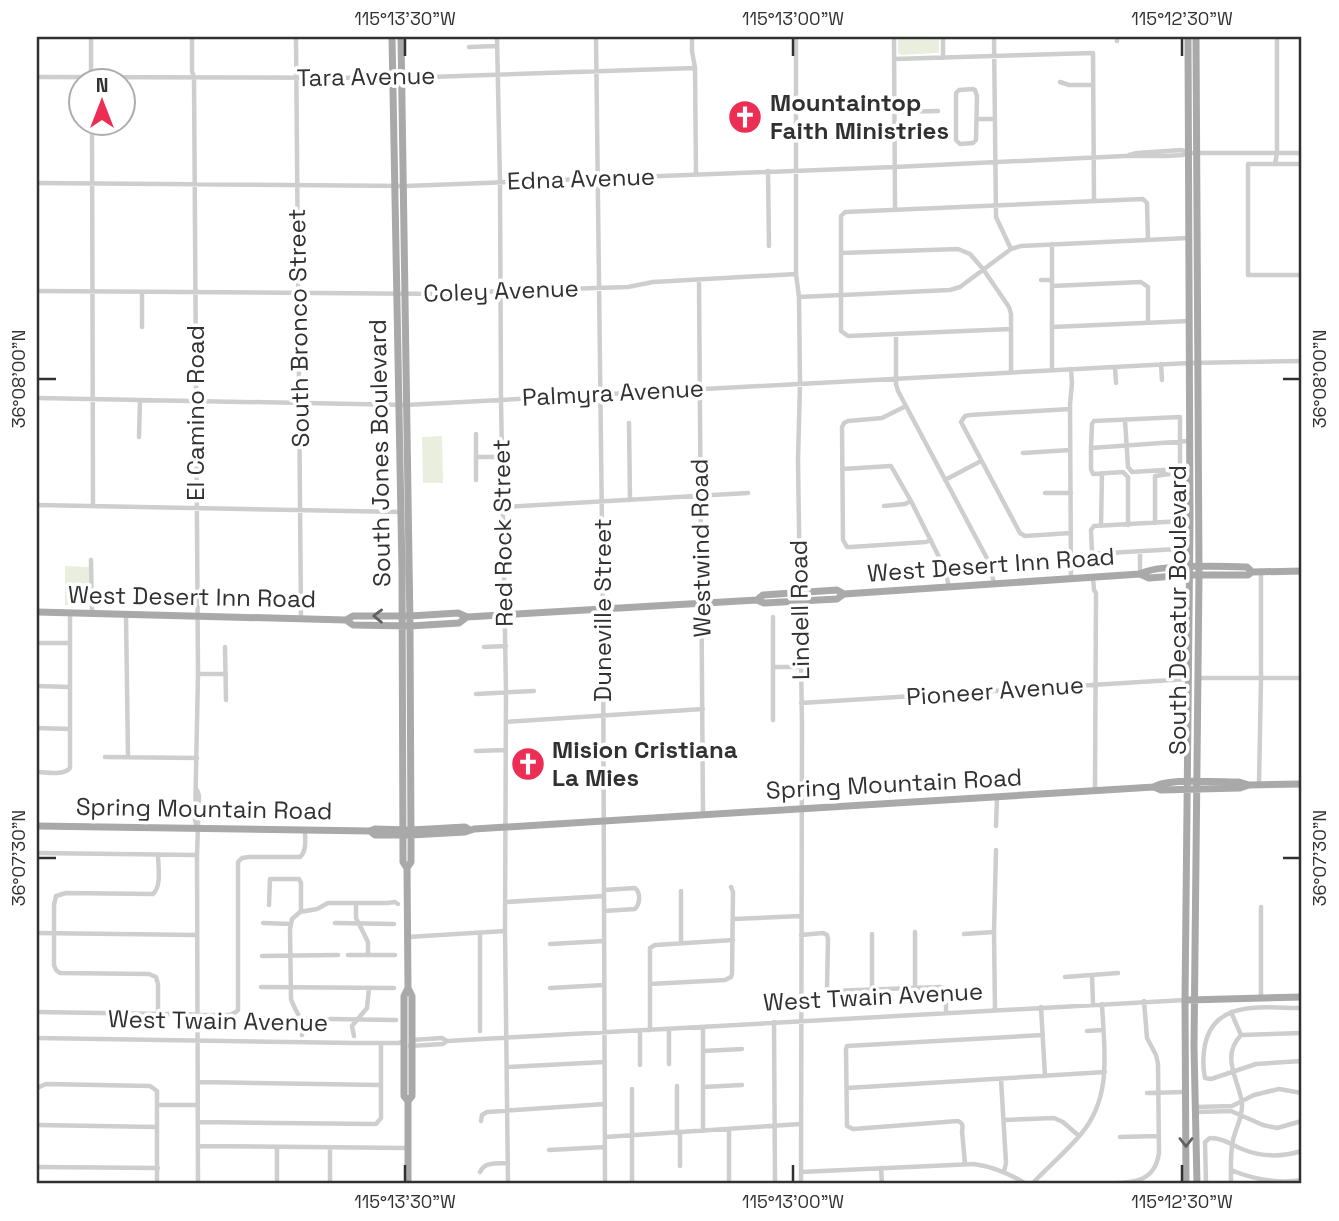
<svg xmlns="http://www.w3.org/2000/svg" width="1339" height="1221" viewBox="0 0 1339 1221" font-family="'Space Grotesk',sans-serif">
<style>
.green{fill:#e9eedf}
.lines{fill:none;stroke-linecap:round;stroke-linejoin:round}
.minor{stroke:#cecece;stroke-width:4.5}
.major{stroke:#a9a9a9;stroke-width:7}
.oneway{stroke:#616161}
.ticks{fill:none;stroke:#313131;stroke-width:2.5}
.labels{text-anchor:middle;stroke-width:7;stroke-linejoin:round;paint-order:stroke}
.street-label{font-size:24px;fill:#313131;stroke:#fff}
.poi-label{font-size:24px;font-weight:bold;fill:#313131;stroke:#fff;text-anchor:start}
.neatline{fill:none;stroke:#313131;stroke-width:2.5}
.ticks-label{font-size:18px;text-anchor:middle;fill:#313131}
</style>
<rect width="100%" height="100%" fill="#fff"/>
<path class="green" d="M898,37h41v15l-2,1 -36,2 -3,-2z
M442,436l1,47h-20l-1,-46z
M65,566l24,1 1,20 -2,19 -23,-1z"/>
<g class="lines">
<path class="minor" d="M91,37v43
M192,37v34l2,6 4,597 -3,146 2,8
M296,37l5,582
M497,37l3,145 1,218 5,292 -1,239 3,253
M596,37l7,572 2,575
M692,37v14l3,17 1,106
M796,37v237l3,23 1,87 -2,76 4,266 -1,458
M894,37l1,172
M943,37v21
M994,37l2,180 15,32
M1117,41v-4
M469,47l28,-1
M894,59l199,-6 1,148
M37,77l364,1 294,-10
M1060,82l9,3h24
M973,89l2,1 2,6 -1,44 -3,3 -13,1 -4,-4v-47l3,-3z
M894,112l44,-1
M977,119h18
M92,122l1,384
M1129,155l8,-2 45,-3 7,3
M1275,164l2,-11v-116
M1302,164h-54v111h54
M768,171l1,75
M37,183l369,3 489,-19 230,-11h41l16,-1 7,-2h113
M1052,244v126
M841,253l117,-4 12,5 13,15 26,38 2,7v58
M1041,280h11
M699,281l4,534
M1052,286l89,-4 7,5v36
M37,291l407,3 57,-3 127,-4 25,-5 143,-8
M142,292v35
M799,297l151,-7 10,-3 51,-38 10,-3 167,-8
M1052,327l137,-6
M1011,329l-163,7 -7,-5v-115l4,-4 298,-13 4,4 1,37
M896,334v50l2,7 92,173 4,20
M1161,364l1,16
M1115,367l1,16
M37,398l369,7 783,-42 113,-2
M906,406l-24,12 -34,3 -4,2 -2,4 1,113 4,7h4l75,-5 5,-2
M1070,409l-100,6 -5,1 -4,6 59,111 5,3 46,-3
M629,423l1,77
M476,434v46
M139,437l1,-37
M1091,448l1,-24 2,-3 86,-4v52l-48,3 -4,-5 -3,-47
M1023,453l47,-3
M476,457h26
M842,469l49,-3 20,35 34,68 4,18
M945,480l36,-19
M1045,493h26
M37,505l364,7
M884,506l21,-2 6,-3
M504,507l244,-14
M1155,523v-47l22,-3 3,4 2,68 -5,4 -85,5 -1,-24 3,-4 88,-5
M1128,525v-48l-5,-5 -30,2 -2,-5v-21l98,-7
M1101,526l1,-53
M1140,551v23
M91,560l1,53
M1071,578l-1,-174 2,-21 -1,-14
M1093,578l1,12 2,3 -1,197
M126,615l2,142
M37,643h33
M225,647l1,53
M484,647l22,-1
M773,667h28
M198,674h28
M1198,678h104
M37,686l33,1
M476,694l58,-3
M801,703l387,-24
M773,720v-103
M506,722l197,-13
M37,728l33,1
M476,751l30,-1
M105,757l92,1
M37,772c10,0 26,4 33,-4v-155
M1259,784l2,-105v-106
M197,790l2,6 -2,59 1,329
M996,826l1,-29
M37,853l160,2
M158,855c0,11 4,31 -5,39l-87,-1 -10,3 -2,9v60l2,5 4,3 89,1 7,3 2,7v30
M681,891v52
M506,902l98,-6
M356,903v15l12,24v13
M269,905l1,-26h29l2,4v29
M1261,907v90
M604,911l31,-2c5,-5 6,-16 0,-21l-31,2
M733,919l68,-3
M263,923l28,1
M335,923l59,1
M915,932v55
M37,933l160,2
M872,934v56
M964,934l30,-2
M801,935l22,-2 4,2 1,4 -1,49 3,3 111,-4 5,4v22
M408,937l97,-6
M550,944l54,-3
M348,955h47
M262,956l76,-1
M1092,975l1,29
M1065,977l53,-4
M650,984l75,-4 6,-3 1,-3 1,-82 -2,-5
M261,987l133,1
M550,988l54,-3
M1041,1007l4,69
M1302,1008c-39,0 -92,-10 -98,43 -1,9 -1,18 1,27l6,1 45,-15 46,-3
M995,1010l-1,-78 2,-82
M37,1012l193,3 6,-3 2,-2v-148l4,-4 7,-1h51c7,-6 5,-18 5,-27
M1231,1012l10,23
M264,1019h62
M330,1019l66,1
M774,1022l1,162
M703,1027v104
M669,1029v35
M640,1030v35
M650,1030v-82l5,-3 78,-5
M480,1031v-98
M1087,1031l16,-1
M302,1035c4,-13 -7,-23 -11,-36l-1,-70 2,-10 8,-7 17,-3 11,-6h59l8,-1 3,2
M354,1036l-2,-10 15,-18 2,-20
M37,1038l316,5h46l4,-2
M412,1040l30,-2 5,3 738,-41
M410,1046l33,-2 4,-3
M703,1051l39,-2
M507,1067l98,-5
M1001,1079l5,84 -2,8
M198,1082l182,3
M677,1086v47
M703,1087l39,-2
M37,1088l9,-4 104,2 7,5v93
M847,1088l258,-16
M632,1089v95
M1147,1093l38,-1
M157,1105h41
M1196,1109l2,-2 34,-1 22,-11 25,-6 23,4
M1196,1110l2,2 33,-1 32,14 14,3 25,-7
M1004,1120l50,-2 9,4 16,14
M481,1121l1,-6 5,-3 118,-8
M198,1122l178,2 5,-6v-75
M37,1125l120,2
M729,1129v55
M605,1137l196,-13
M1120,1137l39,-1
M198,1146l210,2
M277,1147v37
M330,1147v37
M549,1150l56,-3
M965,1164l-3,-33c1,-5 1,-8 -4,-10l-105,8 -6,-3 -1,-77 1,-3 196,-11
M680,1166v-34
M37,1167l121,1
M881,1168l1,16
M1231,1170c24,10 46,14 71,10
M480,1172c5,-11 18,-8 28,-9
M801,1172l173,-8c20,3 35,9 52,20
M1032,1184c16,-17 34,-32 49,-50 32,-38 23,-85 21,-130
M1098,1184c28,-2 56,3 61,-31l-1,-89 -2,-9 -9,-17 -3,-37
M1206,1184l-1,-42 5,-4c13,0 20,6 32,11 19,8 40,8 60,2
M1231,1184c0,-14 -1,-30 2,-44 3,-13 10,-23 9,-37 -3,-23 -22,-46 -1,-68l61,-2"/>
<path class="major" d="M392,37l10,534 1,291 4,6
M401,37l9,589 1,214v22l-4,6 1,120 4,8v100l-4,5v83
M1196,37l3,538 -5,472 3,137
M1140,574l9,4 40,-3h59l4,-3 50,-1
M757,600l6,-5 74,-5 7,4 296,-20c17,-10 84,-8 107,-7l5,5
M37,612l309,8 7,5 57,1 49,-3 8,-6
M346,620l7,-4h57l48,-3 9,4 290,-17 7,3 73,-4 7,-5
M1154,787l7,3 79,-2 9,-3
M37,826l333,5 5,-2 36,1 54,-3 5,3
M370,831l5,4h36l54,-3 9,-3 680,-42c14,-9 66,-5 85,-5l10,3 53,-1
M1189,1000l113,-3
M408,1101l-4,-5v-100l4,-8
M1186,1184l-1,-184 5,-479 -2,-484"/>
</g>
<defs><path id="oneway-chevron" d="M-2-3.5L2.5 0L-2 3.5" fill="none" stroke-width="1.6" stroke-linecap="round" stroke-linejoin="round" transform="scale(1.75)"/></defs>
<g class="oneway">
<use href="#oneway-chevron" transform="translate(378 616) rotate(-179)"/>
<use href="#oneway-chevron" transform="translate(1186 1142) rotate(90)"/>
</g>
<path class="ticks" d="M405,38v18M793,38v18M1182,38v18M38,379h18M1283,379h17M38,858h18M1283,858h17M405,1165v17M793,1165v17M1182,1165v17"/>
<defs>
<g id="church-disc" transform="scale(1.75)"><circle r="9.5" fill="#ed2e54" stroke="#fff"/><path d="M-1.2-6h2.4v3.5h3.3v2.4h-3.3V6h-2.4V-.1h-3.3v-2.4h3.3Z" fill="#fff"/></g>
</defs>
<g fill-rule="evenodd">
<use href="#church-disc" x="745" y="117"/>
<use href="#church-disc" x="528" y="764"/>
</g>
<g class="labels">
<g class="street-label">
<text transform="translate(366 77) rotate(-1)" y="8">Tara Avenue</text>
<text transform="translate(581 179) rotate(-2)" y="8">Edna Avenue</text>
<text transform="translate(501 291) rotate(-2)" y="8">Coley Avenue</text>
<text transform="translate(299 328) rotate(-91)" y="8">South Bronco Street</text>
<text transform="translate(613 393) rotate(-3)" y="8">Palmyra Avenue</text>
<text transform="translate(196 413) rotate(-90)" y="8">El Camino Road</text>
<text transform="translate(380 453) rotate(-91)" y="8">South Jones Boulevard</text>
<text transform="translate(503 533) rotate(-91)" y="8">Red Rock Street</text>
<text transform="translate(701 548) rotate(-91)" y="8">Westwind Road</text>
<text transform="translate(991 565) rotate(-4)" y="8">West Desert Inn Road</text>
<text transform="translate(192 597) rotate(1)" y="8">West Desert Inn Road</text>
<text transform="translate(603 610) rotate(-90)" y="8">Duneville Street</text>
<text transform="translate(800 610) rotate(-91)" y="8">Lindell Road</text>
<text transform="translate(1178 610) rotate(-90)" y="8">South Decatur Boulevard</text>
<text transform="translate(995 691) rotate(-4)" y="8">Pioneer Avenue</text>
<text transform="translate(894 784) rotate(-3)" y="8">Spring Mountain Road</text>
<text transform="translate(204 809) rotate(1)" y="8">Spring Mountain Road</text>
<text transform="translate(873 997) rotate(-3)" y="8">West Twain Avenue</text>
<text transform="translate(218 1021) rotate(1)" y="8">West Twain Avenue</text>
</g>
<g class="poi-label">
<text x="770" y="111">Mountaintop<tspan x="770" dy="28">Faith Ministries</tspan></text>
<text x="552" y="758">Mision Cristiana<tspan x="552" dy="28">La Mies</tspan></text>
</g>
</g>
<rect width="1339" height="1221" fill="none" stroke="#ffffff" stroke-width="77"/>
<g transform="translate(102 102)"><circle r="33" fill="#ffffff" stroke="#adadad" stroke-width="2"/>
<path d="M0-5L12 26L0 18L-12 26Z" fill="#ed2e54"/>
<text y="-10" font-size="19" font-weight="bold" text-anchor="middle" fill="#313131">N</text>
</g>
<rect x="38" y="38" width="1262" height="1144" class="neatline"/>
<g class="ticks-label">
<text x="405" y="25">115°13'30"W</text>
<text x="793" y="25">115°13'00"W</text>
<text x="1182" y="25">115°12'30"W</text>
<text transform="translate(19 379) rotate(-90)" y="6">36°08'00"N</text>
<text transform="translate(1320 379) rotate(-90)" y="6">36°08'00"N</text>
<text transform="translate(19 858) rotate(-90)" y="6">36°07'30"N</text>
<text transform="translate(1320 858) rotate(-90)" y="6">36°07'30"N</text>
<text x="405" y="1208">115°13'30"W</text>
<text x="793" y="1208">115°13'00"W</text>
<text x="1182" y="1208">115°12'30"W</text>
</g>
</svg>
